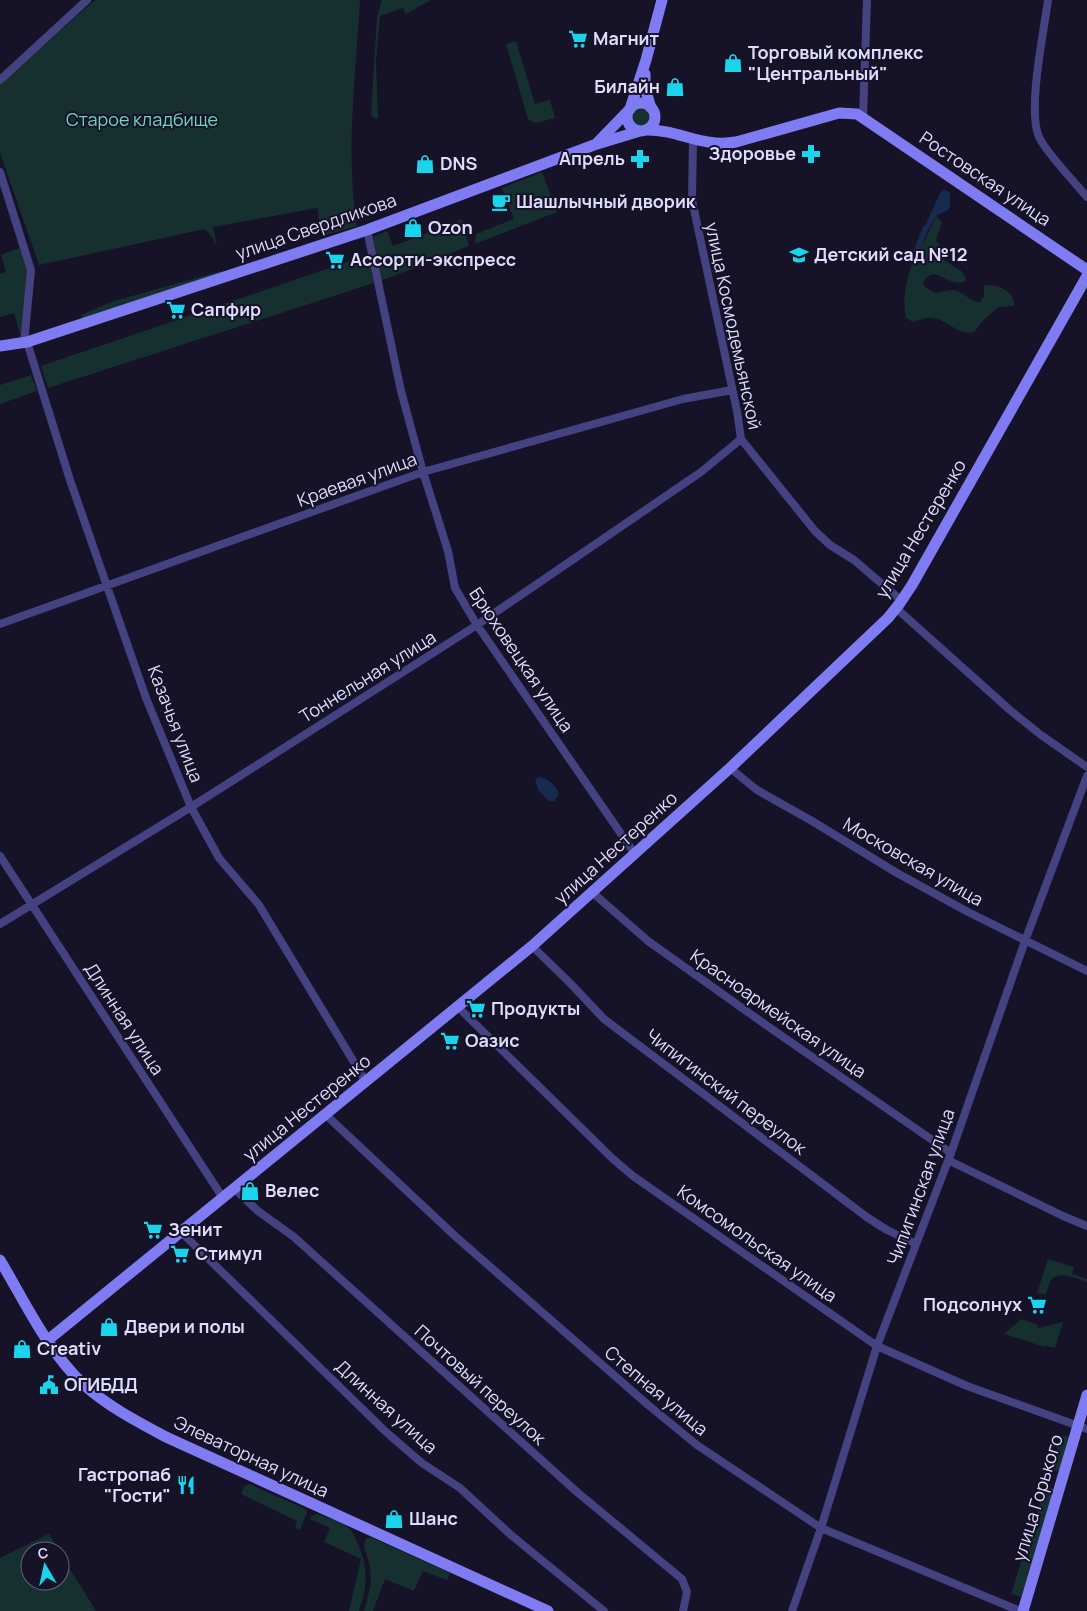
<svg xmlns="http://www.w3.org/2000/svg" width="1087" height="1611" viewBox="0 0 1087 1611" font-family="Manrope,sans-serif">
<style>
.green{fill:#16302f}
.water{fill:#162b4d}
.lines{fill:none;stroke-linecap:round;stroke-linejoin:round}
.street{stroke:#444281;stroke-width:8}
.secondary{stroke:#7f7bf3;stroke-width:11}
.labels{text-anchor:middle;stroke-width:4;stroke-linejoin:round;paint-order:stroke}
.poi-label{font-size:18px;font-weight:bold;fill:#dfdbfc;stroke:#161227;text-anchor:start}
.park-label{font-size:18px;fill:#6dd6bc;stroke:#161227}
.street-label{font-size:18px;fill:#dfdbfc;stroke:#161227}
</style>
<rect width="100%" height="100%" fill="#161227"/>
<path class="green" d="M95,0h265c-4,74 -15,153 -3,226l-35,10 -5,-28 -104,19 4,20 -6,-12 -6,-6 -166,36 -39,-112v-69z
M382,0h49l-25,14 -3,-6 -23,8 -4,44 2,59 -4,-1 -3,-3 6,-99z
M516,41l19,63 15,-4 5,18 -20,5 -7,-4 -22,-75z
M631 117a10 10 0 1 1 20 0a10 10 0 1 1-20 0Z
M542,172l15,40 -82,32 1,-10 38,-15 -12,-31z
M936,216l6,6 -6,18 5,7 1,11c8,9 24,10 24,23 -17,9 -31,-20 -43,2l2,4 10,6c5,0 10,-3 16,-3 12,0 18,12 29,12l4,-6v-9l1,-2c13,-1 31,7 29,21l-16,1 -17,16 -7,9c-17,4 -28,-15 -46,-14 -5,0 -10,3 -15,4l-7,-4c-4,-18 0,-37 6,-54l4,2 3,-2 2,-3 -1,-11z
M462,219l7,27 -88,35 -8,-44 14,-6 6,15z
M20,248l8,20 -7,65 -1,1 -6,-21 -14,4v-43l6,-2 -5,-17z
M368,255l6,28 -326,105 -7,-22z
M221,271l1,4 -139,45 -2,-5 30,-13z
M31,375l6,16 -37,13v-19z
M1048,1259l26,8 -2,7 15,5v3c-9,-3 -26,-11 -34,-4 -4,4 -5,11 -7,16l-9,-1z
M1021,1319l17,6v3l25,-6 -8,26 -9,-2 -1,1 -41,-13z
M1062,1435l7,2 -10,34h-9z
M249,1484l57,25 1,4 -7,17 -5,-2 2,-7 -56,-27 3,-8z
M1046,1484l8,6 -33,107 -10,-3z
M317,1514c9,4 25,7 32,14 4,4 6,10 8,14 11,23 11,45 2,69h-10l12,-52 -37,-17 6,-14 -20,-9 2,-3z
M49,1534l10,17h-29v30h30v-28l36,58h-96v-53z
M367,1538h5l78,35 -3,7 -24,-9 -9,20 -29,-12 -12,32h-9l7,-27 -1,-18 -6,-20 1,-6z"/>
<path class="water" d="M944,190l6,2v14l-2,4 -12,6 -8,14 -8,20 1,11 -2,3 -6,1 -2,-8 12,-30 2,-1 15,-33z
M538,777c10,1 18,8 21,17l-5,7h-5l-10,-10 -4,-10z"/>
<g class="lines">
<path class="street" d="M1048,0c-4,31 -21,110 -9,137 8,17 35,44 48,60
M0,80l87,-80
M863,117l4,-117
M693,139l-1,61 45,211 4,28 74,92 15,14 24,15 48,41
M0,172l31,98 -7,73
M367,230l34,161 22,81 25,79 7,37 22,37 158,229
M27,342l43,138 76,218 45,109 28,51 40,47 107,177
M896,608l115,103 30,24 46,32
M0,624l423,-152 260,-73 49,-9
M730,768l27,22 55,31 85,52 71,39 119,59
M0,856l223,342
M593,893l55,48 118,84 185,128
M0,924l191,-117 286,-182 224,-153 40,-33
M532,946l38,37 34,36 264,199 19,12 29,14
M459,1008l154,151 20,17 244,170 90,40 120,43
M326,1115l129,121 192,168 50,41 124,83 199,83
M948,1160l115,56 24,10
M235,1189l23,22 36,26 283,255 105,87 5,13 -4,19
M181,1232l205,200 36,31 38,25 51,47 93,76
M792,1611l29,-83 56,-182 74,-193 74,-212 62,-165"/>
<path class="secondary" d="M645,74v14l6,20
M627 117a14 14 0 1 1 28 0a14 14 0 1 1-28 0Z
M630,109l16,-49 16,-60
M645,130c34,-1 56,18 91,12l103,-29 18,1 230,156
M597,143l31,-32
M0,346l27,-4 340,-112 227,-85 46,-14
M0,1260c25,42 47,90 83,124 24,22 55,38 83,53l382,174
M48,1340l484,-394 198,-178 158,-150 12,-15 12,-18 175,-309
M1023,1611l64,-216"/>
</g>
<defs>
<g id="supermarket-bare" transform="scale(1.5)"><path d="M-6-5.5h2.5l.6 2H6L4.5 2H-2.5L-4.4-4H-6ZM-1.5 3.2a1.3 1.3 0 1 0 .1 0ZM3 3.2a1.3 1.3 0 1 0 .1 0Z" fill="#19d4ea" stroke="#161227" stroke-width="2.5" paint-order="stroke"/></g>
<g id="shop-bare" transform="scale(1.5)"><path d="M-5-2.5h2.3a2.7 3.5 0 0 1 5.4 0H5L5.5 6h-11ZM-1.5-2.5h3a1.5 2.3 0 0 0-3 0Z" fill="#19d4ea" stroke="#161227" stroke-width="2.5" paint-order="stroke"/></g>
<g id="pharmacy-bare" transform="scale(1.5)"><path d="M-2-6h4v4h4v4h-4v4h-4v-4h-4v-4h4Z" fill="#19d4ea" stroke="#161227" stroke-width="2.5" paint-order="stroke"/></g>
<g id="cafe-bare" transform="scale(1.5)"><path d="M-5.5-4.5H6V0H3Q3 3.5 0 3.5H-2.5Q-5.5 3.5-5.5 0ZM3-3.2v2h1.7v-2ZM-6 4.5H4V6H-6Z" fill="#19d4ea" stroke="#161227" stroke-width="2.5" paint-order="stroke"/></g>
<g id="school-bare" transform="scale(1.5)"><path d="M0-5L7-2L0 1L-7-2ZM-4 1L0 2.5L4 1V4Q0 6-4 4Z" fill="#19d4ea" stroke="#161227" stroke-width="2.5" paint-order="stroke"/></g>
<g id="civic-bare" transform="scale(1.5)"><path d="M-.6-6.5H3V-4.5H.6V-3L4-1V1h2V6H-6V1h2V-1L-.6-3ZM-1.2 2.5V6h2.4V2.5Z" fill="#19d4ea" stroke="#161227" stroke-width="2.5" paint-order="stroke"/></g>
<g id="restaurant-bare" transform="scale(1.5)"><path d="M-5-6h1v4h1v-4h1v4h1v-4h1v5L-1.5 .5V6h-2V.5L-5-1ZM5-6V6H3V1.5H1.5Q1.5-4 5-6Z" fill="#19d4ea" stroke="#161227" stroke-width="2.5" paint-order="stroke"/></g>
</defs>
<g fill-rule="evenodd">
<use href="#supermarket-bare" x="578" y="39"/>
<use href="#shop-bare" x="733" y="63"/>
<use href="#shop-bare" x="675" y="87"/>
<use href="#pharmacy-bare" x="811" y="154"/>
<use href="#pharmacy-bare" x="640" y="159"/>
<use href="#shop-bare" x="425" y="164"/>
<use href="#cafe-bare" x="501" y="202"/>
<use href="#shop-bare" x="413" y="228"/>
<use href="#school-bare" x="799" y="255"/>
<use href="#supermarket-bare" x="335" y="260"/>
<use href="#supermarket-bare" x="176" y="310"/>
<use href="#supermarket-bare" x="476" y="1009"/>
<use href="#supermarket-bare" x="450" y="1041"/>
<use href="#shop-bare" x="250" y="1191"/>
<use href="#supermarket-bare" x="153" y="1230"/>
<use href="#supermarket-bare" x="180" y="1254"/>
<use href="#supermarket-bare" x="1037" y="1305"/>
<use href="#shop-bare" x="109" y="1327"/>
<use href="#shop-bare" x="22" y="1349"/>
<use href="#civic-bare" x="49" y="1385"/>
<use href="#restaurant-bare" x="186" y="1485"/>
<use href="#shop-bare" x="394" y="1519"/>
</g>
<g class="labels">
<g class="poi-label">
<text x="593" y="45">Магнит</text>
<text x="748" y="59">Торговый комплекс<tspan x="748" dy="21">"Центральный"</tspan></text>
<text x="660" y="93" text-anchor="end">Билайн</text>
<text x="796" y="160" text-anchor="end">Здоровье</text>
<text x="625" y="165" text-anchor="end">Апрель</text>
<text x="440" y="170">DNS</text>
<text x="516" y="208">Шашлычный дворик</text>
<text x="428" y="234">Ozon</text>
<text x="814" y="261">Детский сад №12</text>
<text x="350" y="266">Ассорти-экспресс</text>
<text x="191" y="316">Сапфир</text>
<text x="491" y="1015">Продукты</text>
<text x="465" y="1047">Оазис</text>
<text x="265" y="1197">Велес</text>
<text x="168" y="1236">Зенит</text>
<text x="195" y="1260">Стимул</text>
<text x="1022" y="1311" text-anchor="end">Подсолнух</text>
<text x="124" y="1333">Двери и полы</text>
<text x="37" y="1355">Creativ</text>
<text x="64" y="1391">ОГИБДД</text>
<text x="171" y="1481" text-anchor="end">Гастропаб<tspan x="171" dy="21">"Гости"</tspan></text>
<text x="409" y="1525">Шанс</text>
</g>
<g class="park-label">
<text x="142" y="126">Старое кладбище</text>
</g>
<g class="street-label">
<text transform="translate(985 179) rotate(34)" y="6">Ростовская улица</text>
<text transform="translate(316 227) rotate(-19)" y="6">улица Свердликова</text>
<text transform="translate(733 326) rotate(78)" y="6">улица Космодемьянской</text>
<text transform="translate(357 480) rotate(-20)" y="6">Краевая улица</text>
<text transform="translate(921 529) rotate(-59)" y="6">улица Нестеренко</text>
<text transform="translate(521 660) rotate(56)" y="6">Брюховецкая улица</text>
<text transform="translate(368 677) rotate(-32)" y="6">Тоннельная улица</text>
<text transform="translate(175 724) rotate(69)" y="6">Казачья улица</text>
<text transform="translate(616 848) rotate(-42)" y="6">улица Нестеренко</text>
<text transform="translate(913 862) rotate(30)" y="6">Московская улица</text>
<text transform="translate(778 1014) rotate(35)" y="6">Красноармейская улица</text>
<text transform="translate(124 1019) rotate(57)" y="6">Длинная улица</text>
<text transform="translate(726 1092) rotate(37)" y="6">Чипигинский переулок</text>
<text transform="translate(307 1108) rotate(-39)" y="6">улица Нестеренко</text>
<text transform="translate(921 1187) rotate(-70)" y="6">Чипигинская улица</text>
<text transform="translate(757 1244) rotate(35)" y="6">Комсомольская улица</text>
<text transform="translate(480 1385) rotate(42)" y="6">Почтовый переулок</text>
<text transform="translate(656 1391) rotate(40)" y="6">Степная улица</text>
<text transform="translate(386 1407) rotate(42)" y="6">Длинная улица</text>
<text transform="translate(251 1457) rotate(25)" y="6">Элеваторная улица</text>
<text transform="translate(1038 1498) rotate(-73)" y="6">улица Горького</text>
</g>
</g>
<g transform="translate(45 1566) rotate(351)"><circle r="24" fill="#161227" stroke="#66627c"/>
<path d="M0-4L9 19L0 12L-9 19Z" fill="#19d4ea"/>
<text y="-8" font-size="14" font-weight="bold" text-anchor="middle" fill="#dfdbfc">С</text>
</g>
</svg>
